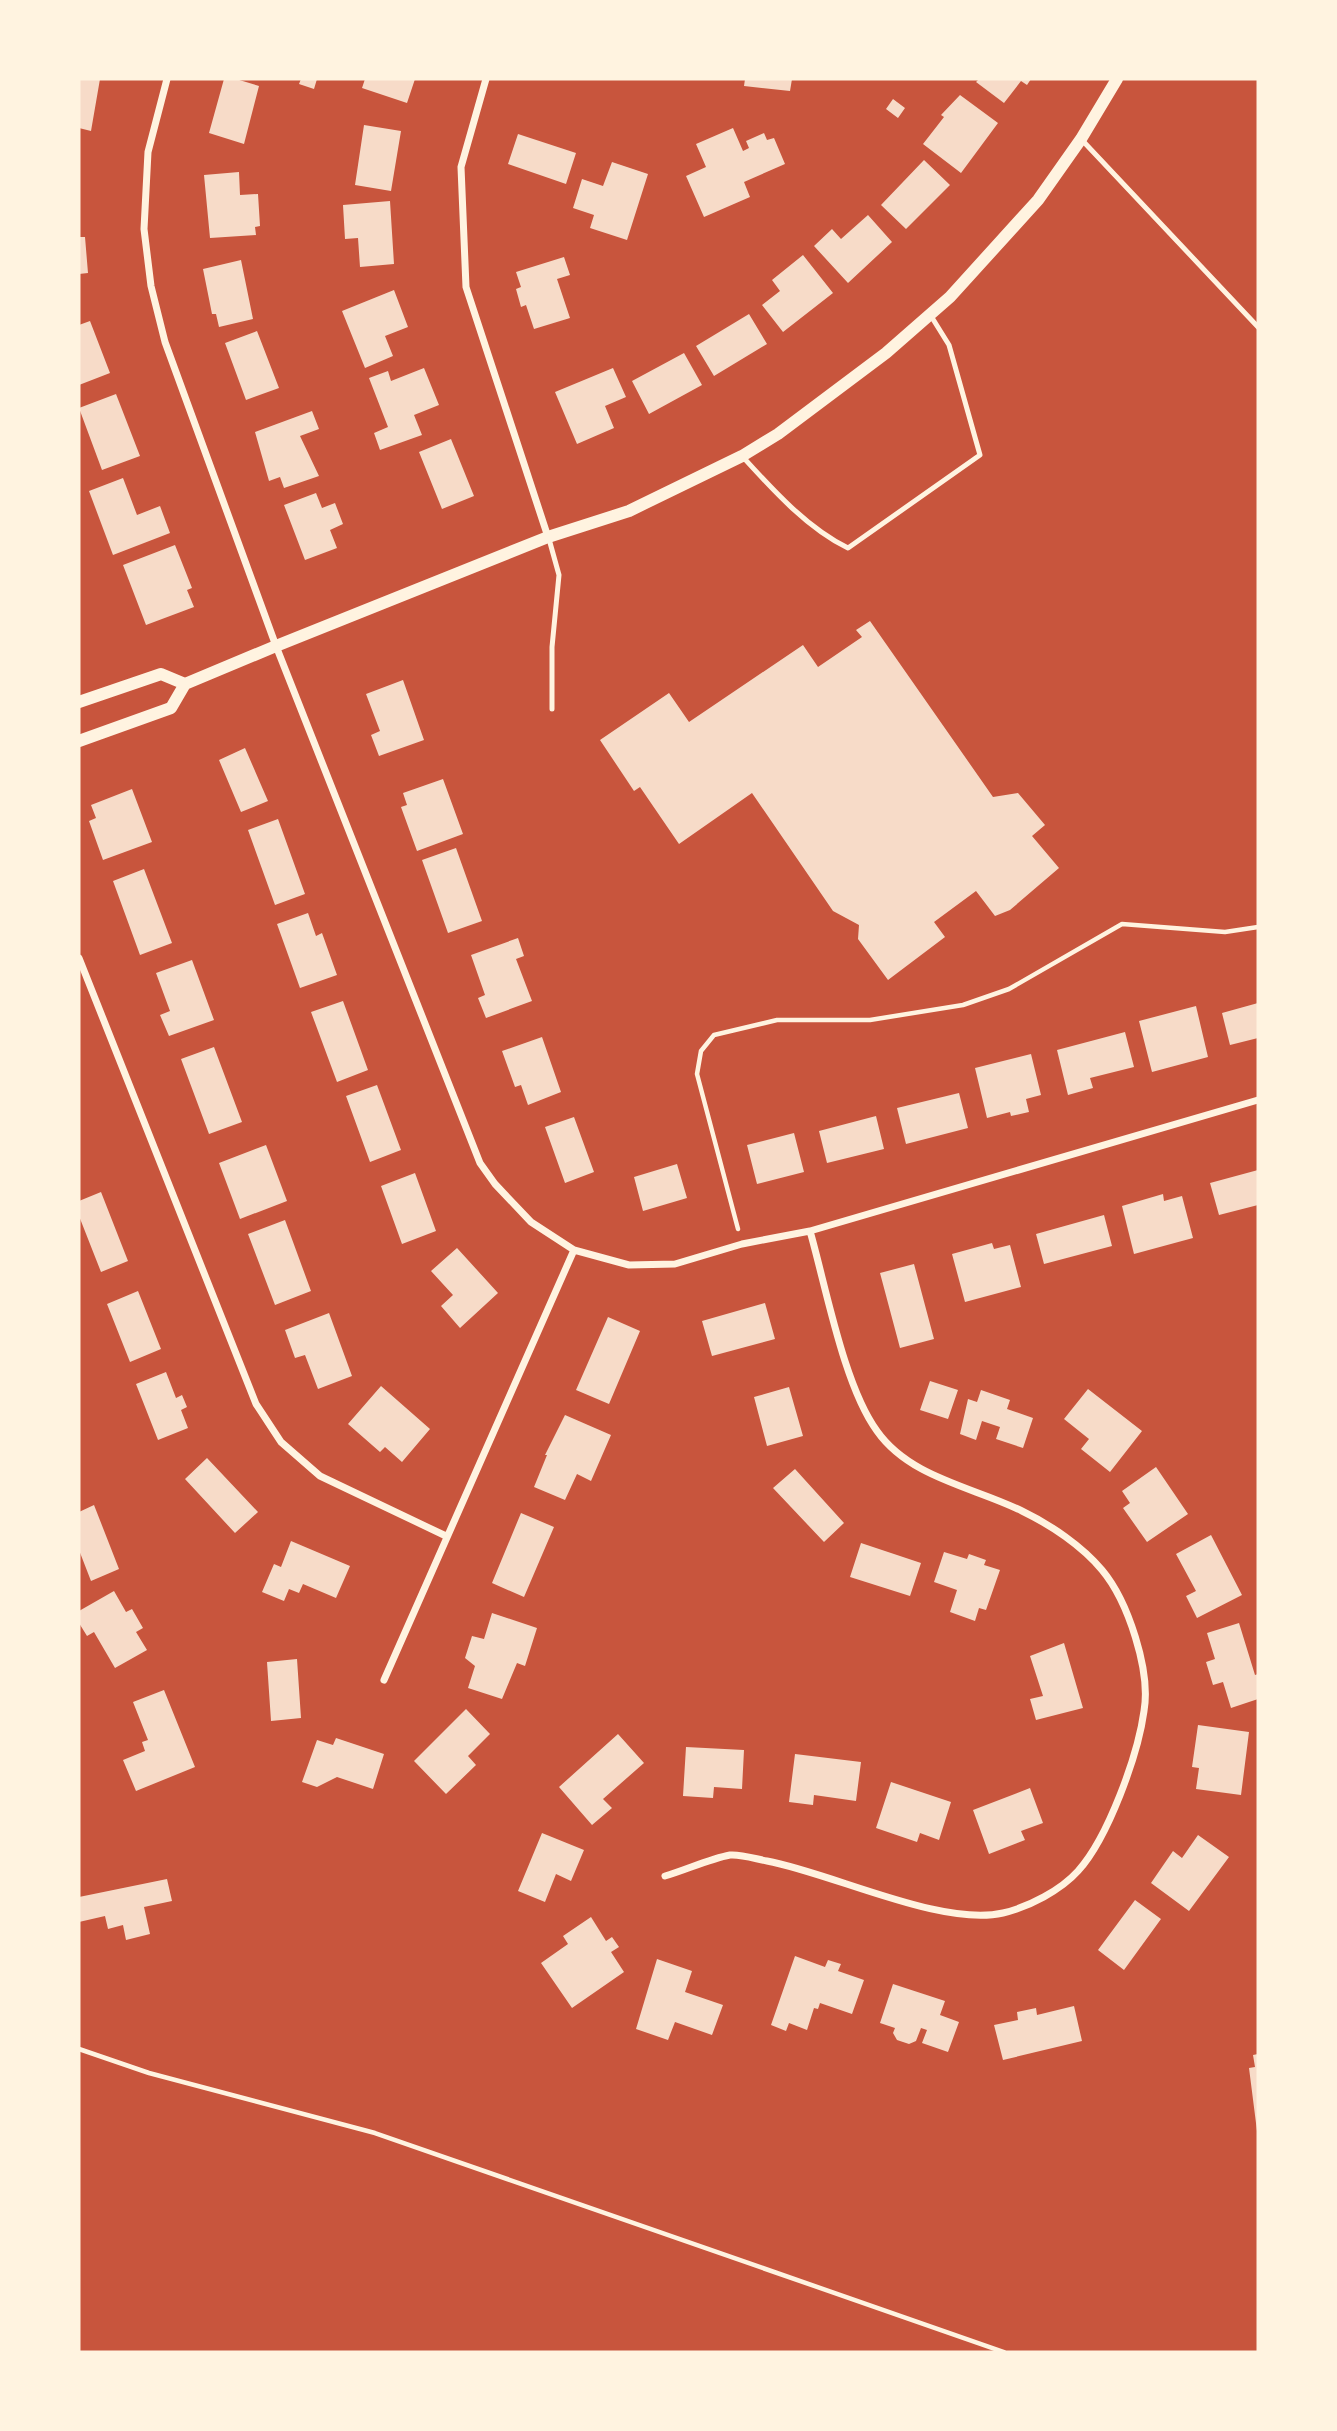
<svg xmlns="http://www.w3.org/2000/svg" width="1337" height="2431" viewBox="0 0 1337 2431" font-family="Quicksand,sans-serif">
<style>
.building{fill:#f7dbc8}
.lines{fill:none;stroke-linecap:round;stroke-linejoin:round}
.path{stroke:#fff3e0;stroke-width:4.5}
.service{stroke:#fff3e0;stroke-width:5}
.minor{stroke:#fff3e0;stroke-width:7}
.tertiary{stroke:#fff3e0;stroke-width:12}
</style>
<rect width="100%" height="100%" fill="#c8553d"/>
<path class="building" d="M79,79h21l-9,52 -12,-3z
M224,79h12l23,7 -15,58 -35,-11z
M301,79h16l-3,10 -15,-5z
M365,79h50l-8,24 -45,-15z
M745,79h47l-2,12 -46,-5z
M979,79h52l-4,6 -6,-4 -17,22 -28,-21z
M960,95l38,28 -37,50 -38,-29 21,-27 -3,-2z
M893,99l12,9 -7,10 -12,-9z
M364,125l37,6 -10,60 -36,-6z
M733,128l10,23 6,-3 -3,-7 18,-8 3,7 7,-2 11,26 -41,18 6,15 -46,20 -18,-41 20,-9 -10,-23z
M518,134l58,19 -10,31 -58,-20z
M924,160l26,25 -44,44 -25,-24z
M612,162l36,12 -21,66 -37,-12 4,-13 -21,-7 9,-29 21,7z
M239,172l1,23 18,-1 2,32 -5,1 1,8 -46,3 -6,-63z
M390,201l4,63 -34,3 -2,-29 -13,1 -2,-34z
M868,215l24,27 -44,41 -34,-37 18,-17 9,10z
M79,237h6l3,36 -9,1z
M803,255l30,38 -50,39 -21,-27 18,-14 -8,-11z
M564,257l6,18 -13,4 13,39 -36,11 -8,-24 -5,2 -5,-18 5,-2 -5,-15z
M241,260l12,59 -34,8 -3,-13h-4l-9,-45z
M394,290l14,37 -23,9 8,20 -28,12 -23,-57z
M749,314l18,30 -53,32 -18,-30z
M90,321l20,52 -31,12v-60z
M257,331l22,57 -33,12 -21,-57z
M684,353l18,32 -53,29 -17,-33z
M424,368l15,37 -25,10 8,20 -42,15 -6,-17 14,-6 -19,-49 19,-7 3,10z
M613,368l13,29 -21,9 9,22 -37,16 -22,-52z
M116,394l24,62 -38,14 -23,-62z
M312,411l7,18 -19,7 19,40 -35,12 -4,-11 -11,4 -14,-49z
M451,439l23,57 -32,13 -23,-57z
M123,478l14,37 23,-9 10,27 -57,22 -24,-64z
M316,493l6,15 13,-5 8,21 -13,6 7,18 -32,12 -21,-55z
M175,545l17,43 -5,2 7,17 -48,18 -23,-60z
M870,621l123,176 25,-4 27,32 -13,11 27,32 -49,42 -15,6 -19,-25 -42,31 11,15 -57,43 -30,-41 1,-14 -26,-14 -81,-118 -73,51 -39,-57 -6,4 -34,-51 69,-47 20,29 114,-77 15,22 44,-30 -6,-7z
M403,680l21,60 -45,16 -8,-21 9,-4 -14,-37z
M245,748l23,53 -27,11 -22,-52z
M443,779l20,55 -46,17 -16,-44 6,-2 -4,-12z
M132,789l20,53 -49,18 -14,-39 7,-3 -5,-13z
M278,819l27,75 -30,11 -27,-75z
M456,848l26,73 -34,12 -26,-73z
M144,869l28,74 -32,12 -27,-74z
M308,913l8,23 6,-3 15,42 -37,13 -23,-64z
M518,938l6,18 -8,3 16,42 -46,17 -8,-20 7,-3 -14,-40z
M192,960l22,60 -45,16 -9,-21 10,-4 -14,-38z
M343,1001l25,69 -31,12 -26,-70z
M1258,1003v35l-28,7 -8,-32z
M1196,1006l12,51 -56,15 -13,-51z
M1125,1032l9,35 -44,11 3,10 -25,7 -11,-45z
M542,1037l19,55 -33,13 -7,-20 -6,2 -13,-36z
M214,1047l28,75 -33,12 -28,-75z
M1031,1054l10,41 -15,4 3,13 -18,4 -1,-4 -23,6 -12,-50z
M377,1085l24,65 -31,12 -24,-66z
M959,1093l9,35 -62,16 -9,-36z
M876,1116l8,33 -57,14 -8,-32z
M574,1117l20,55 -29,11 -20,-56z
M794,1133l10,39 -47,12 -10,-39z
M266,1145l21,56 -47,18 -21,-56z
M677,1164l10,34 -44,13 -9,-34z
M1258,1170v35l-39,10 -9,-32z
M415,1173l21,58 -34,13 -21,-58z
M101,1192l27,69 -27,11 -22,-56v-15z
M1163,1194l1,7 18,-5 11,42 -59,16 -12,-48z
M1104,1215l8,31 -68,18 -8,-30z
M285,1220l26,71 -36,14 -27,-71z
M992,1243l2,6 16,-4 11,42 -56,15 -13,-48z
M457,1248l41,45 -38,35 -19,-22 12,-11 -22,-24z
M914,1264l20,75 -34,9 -20,-75z
M138,1291l23,58 -31,13 -23,-58z
M765,1303l10,36 -63,17 -10,-35z
M329,1313l23,63 -34,13 -13,-34 -10,3 -10,-28z
M608,1317l32,14 -31,73 -33,-14z
M166,1372l10,26 6,-3 5,12 -6,3 7,18 -30,12 -22,-56z
M930,1381l28,9 -10,29 -28,-9z
M381,1386l49,43 -28,33 -17,-15 -5,5 -32,-28z
M789,1387l14,49 -36,10 -13,-49z
M1088,1389l54,42 -32,41 -29,-23 8,-10 -25,-20z
M981,1390l29,10 -3,9 26,9 -10,30 -27,-9 4,-12 -18,-6 -6,19 -16,-6 8,-35 9,3z
M565,1415l46,20 -20,46 -14,-7 -12,26 -31,-13 13,-32h-2z
M207,1458l51,54 -23,21 -50,-54z
M1156,1467l32,47 -41,28 -24,-34 7,-5 -8,-12z
M795,1469l49,54 -20,19 -51,-54z
M94,1505l25,64 -28,12 -12,-31v-38z
M521,1513l33,14 -30,70 -32,-14z
M1211,1535l31,60 -45,23 -11,-22 10,-5 -20,-37z
M291,1541l59,25 -14,32 -33,-14 -4,9 -10,-4 -5,12 -22,-9 12,-28 7,3z
M861,1543l60,20 -11,33 -60,-19z
M944,1552l23,7 2,-5 17,6 -2,5 16,5 -14,40 -7,-2 -4,13 -25,-9 7,-22 -23,-8z
M114,1591l12,21 6,-3 11,19 -7,4 11,18 -32,18 -21,-36 -7,4 -8,-13v-12z
M492,1613l45,15 -12,38 -8,-3 -15,36 -34,-11 7,-22 -10,-8 7,-22 12,3z
M1239,1623l16,52 3,-1v25l-27,9 -8,-26 -10,3 -7,-23 9,-3 -8,-26z
M1064,1643l19,65 -47,12 -6,-21 13,-3 -13,-40z
M297,1659l4,59 -30,3 -4,-59z
M164,1690l31,77 -59,24 -13,-31 22,-9 -3,-9 6,-2 -15,-38z
M466,1709l24,25 -22,22 8,9 -30,29 -32,-33z
M1198,1725l51,7 -8,63 -45,-6 3,-21 -7,-1z
M618,1734l26,29 -41,36 9,9 -20,17 -33,-38z
M336,1738l48,16 -11,35 -36,-12 -20,10 -15,-5 15,-42 16,5z
M686,1747l58,3 -2,39 -28,-2 -1,11 -30,-2z
M795,1754l66,8 -5,39 -42,-6 -1,10 -24,-3z
M891,1782l60,20 -12,38 -19,-7 -3,9 -41,-14z
M1030,1788l13,35 -22,8 4,9 -36,14 -16,-44z
M542,1833l42,17 -13,31 -15,-7 -11,28 -27,-11z
M1198,1835l31,22 -40,54 -38,-28 22,-32 9,7z
M167,1879l5,22 -28,6 6,27 -24,6 -3,-15 -15,4 -3,-13 -26,6v-25z
M1135,1900l26,19 -37,51 -26,-20z
M591,1917l15,24 6,-4 7,10 -8,5 13,20 -52,36 -31,-45 27,-19 -5,-8z
M795,1956l30,11 3,-7 13,4 -3,7 26,9 -12,34 -32,-11 -2,6 -4,-1 -7,22 -18,-7 -3,8 -15,-6z
M657,1959l35,12 -7,21 38,13 -11,30 -37,-13 -7,18 -32,-11z
M893,1984l52,17 -5,14 19,7 -11,30 -26,-9 5,-13 -6,-2 -5,13 -7,3 -12,-4 -4,-7 2,-5 -15,-5z
M1074,2006l8,35 -79,19 -9,-35 24,-5 -1,-8 19,-4 1,7z
M1258,2054v77h-1l-8,-63 6,-1 -2,-12z"/>
<g class="lines">
<path class="path" d="M738,1229l-41,-155 4,-23 13,-16 63,-15h93l93,-15 46,-16 113,-65 103,8 33,-5
M79,2049l70,24 226,60 629,219"/>
<path class="service" d="M1081,139l177,188
M742,456c30,33 65,72 106,92l132,-93 -31,-110 -18,-29
M549,539l10,36 -7,72v62"/>
<path class="minor" d="M167,79l-19,73 -4,77 7,57 14,56 111,304 204,517 15,21 36,38 43,28 55,15 46,-1 67,-20 68,-13 448,-131
M486,79l-25,88 5,120 82,250
M79,958l177,446 25,38 39,34 126,60
M384,1680l190,-430
M665,1876c21,-6 44,-17 65,-21 11,-1 26,4 37,6 65,12 174,66 236,52 26,-6 58,-23 75,-42 30,-33 60,-116 66,-160 7,-40 -16,-110 -42,-141 -20,-24 -51,-45 -80,-59 -48,-24 -112,-33 -145,-80 -33,-45 -51,-144 -67,-200"/>
<path class="tertiary" d="M79,702l82,-28 24,10
M79,741l92,-33 14,-24 91,-38 272,-109 81,-26 113,-55 36,-22 108,-81 64,-56 88,-97 43,-61 36,-60"/>
</g>
<rect width="1337" height="2431" fill="none" stroke="#fff3e0" stroke-width="161"/>
</svg>
